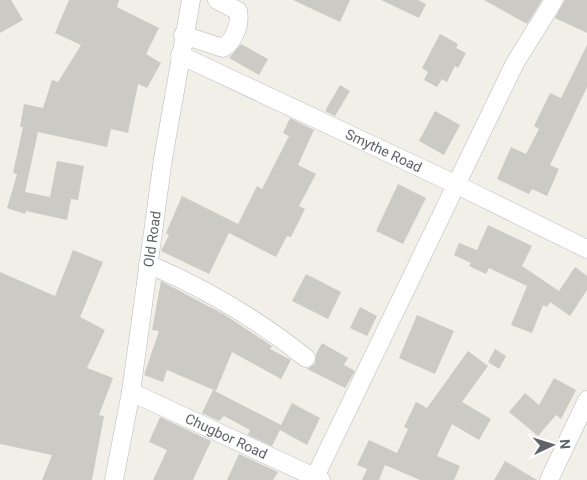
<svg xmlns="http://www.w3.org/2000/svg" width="587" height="480" viewBox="0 0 587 480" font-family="Roboto,sans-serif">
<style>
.building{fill:#cccac5}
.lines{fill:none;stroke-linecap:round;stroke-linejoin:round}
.minor-casing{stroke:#b5b8bc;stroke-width:19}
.minor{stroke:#fff;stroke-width:18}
.labels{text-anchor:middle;stroke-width:5;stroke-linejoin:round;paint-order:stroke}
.street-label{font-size:14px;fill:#5f6368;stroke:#fff}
</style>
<rect width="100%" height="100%" fill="#f1efe8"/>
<path class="building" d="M0,0h11l12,20 -23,13z
M69,0h50l-2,7 42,21 -13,26 15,9 -14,25 -9,-4 -10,49 -17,-4 -4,18 -69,-15 -13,60 25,5 7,-36 27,5 -6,34 -7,-1 -4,21 -41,-9 -1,3 -18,-6 10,-34 -4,-1 10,-46h-3l4,-23 19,4 9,-28 6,2 23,-37 -26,-12z
M293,0h57l-10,22z
M381,0h37l8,4 -7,14z
M484,0h58l-15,24z
M565,0h22v33l-32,-15z
M440,34l18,10 -2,4 10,5 -8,15 -3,-2 -8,16 -5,-3 -5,8 -13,-7 4,-8 -6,-4z
M241,44l27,15 -9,16 -30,-17z
M587,45v42l-37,78 9,4 -12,27 -15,-7 -3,5 -32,-15 14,-32 15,7 13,-25 -5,-3 16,-33 11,5z
M340,85l10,6 -15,25 -10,-5z
M435,111l25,14 -16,30 -25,-14z
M290,118l24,12 -16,35 18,9 -17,32 6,3 -14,28 -4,-1 -11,21 -47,-24 -20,41 -48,-23 8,-16 -3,-2 16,-37 56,28 19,-38 5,3 27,-53 -6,-3z
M398,184l28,14 -23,46 -27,-13z
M488,225l44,21 -10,20 37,25 16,-24 12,9v14l-17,26 -20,-14 -3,5 -4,-2 -11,28 -21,-8 16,-39 -38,-18 -3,6 -17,-8 2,-3 -17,-8 5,-12 18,7z
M73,250l30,12 -23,55 25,13 -18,38 26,10 -14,37 5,1 -12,64h-50l10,-25 -52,-11v-172l55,24z
M306,274l35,18 -13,27 -36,-18z
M161,281l64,34 47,31 -2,3 21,11 -10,19 -49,-27 -16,39 -49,-21 -4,12 -19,-7 15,-44 -7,-1z
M360,307l17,9 -10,20 -17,-8z
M417,315l37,16 -19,43 -36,-16z
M322,343l26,15 -4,7 11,6 -10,17 -38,-19 8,-5 1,-10z
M495,349l11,7 -7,13 -11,-7z
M468,351l20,15 -26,36 29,17 -12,21 -27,-16 -15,32 23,10 -6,14h-34l-35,-15 -6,15h-17l5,-11 -10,-4 12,-25 28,13 11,-24 -4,-2 12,-25 11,6z
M554,378l22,12 -15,29 -5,-4 -18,21 -29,-24 16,-19 14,12z
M213,390l68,35 11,-22 28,15 -13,27 -27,-15 -8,16 -24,-11 2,-5 -26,-14 -5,5 -17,-8z
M160,417l51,24 -18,39h-40l14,-30 -18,-8z
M239,454l39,18 -5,8h-46z
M505,461l32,19h-43z"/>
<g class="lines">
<g class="minor-casing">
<g id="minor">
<path d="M183,35l40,13c11,-7 18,-24 15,-37l-21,-11"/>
<path id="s1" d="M180,55l277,130 130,64"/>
<path d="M148,264c59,25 108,54 158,94"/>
<path id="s2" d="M131,392l190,88"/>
<path d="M315,477l200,-414 39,-63"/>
<path id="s3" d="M114,480l17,-88 32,-233 28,-159"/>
<path d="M549,480l38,-80"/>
</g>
</g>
<use href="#minor" class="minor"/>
</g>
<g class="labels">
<g class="street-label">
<text dy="5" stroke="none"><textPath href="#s1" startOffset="225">Smythe Road</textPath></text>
<text dy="5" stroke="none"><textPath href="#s3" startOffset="244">Old Road</textPath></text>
<text dy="5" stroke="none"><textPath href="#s2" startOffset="105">Chugbor Road</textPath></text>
</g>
</g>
<g transform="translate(552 445) rotate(86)" stroke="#ffffff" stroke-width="4" paint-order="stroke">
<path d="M0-4L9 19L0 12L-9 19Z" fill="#5f6368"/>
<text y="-8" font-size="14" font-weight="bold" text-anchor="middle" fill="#5f6368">N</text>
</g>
</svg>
